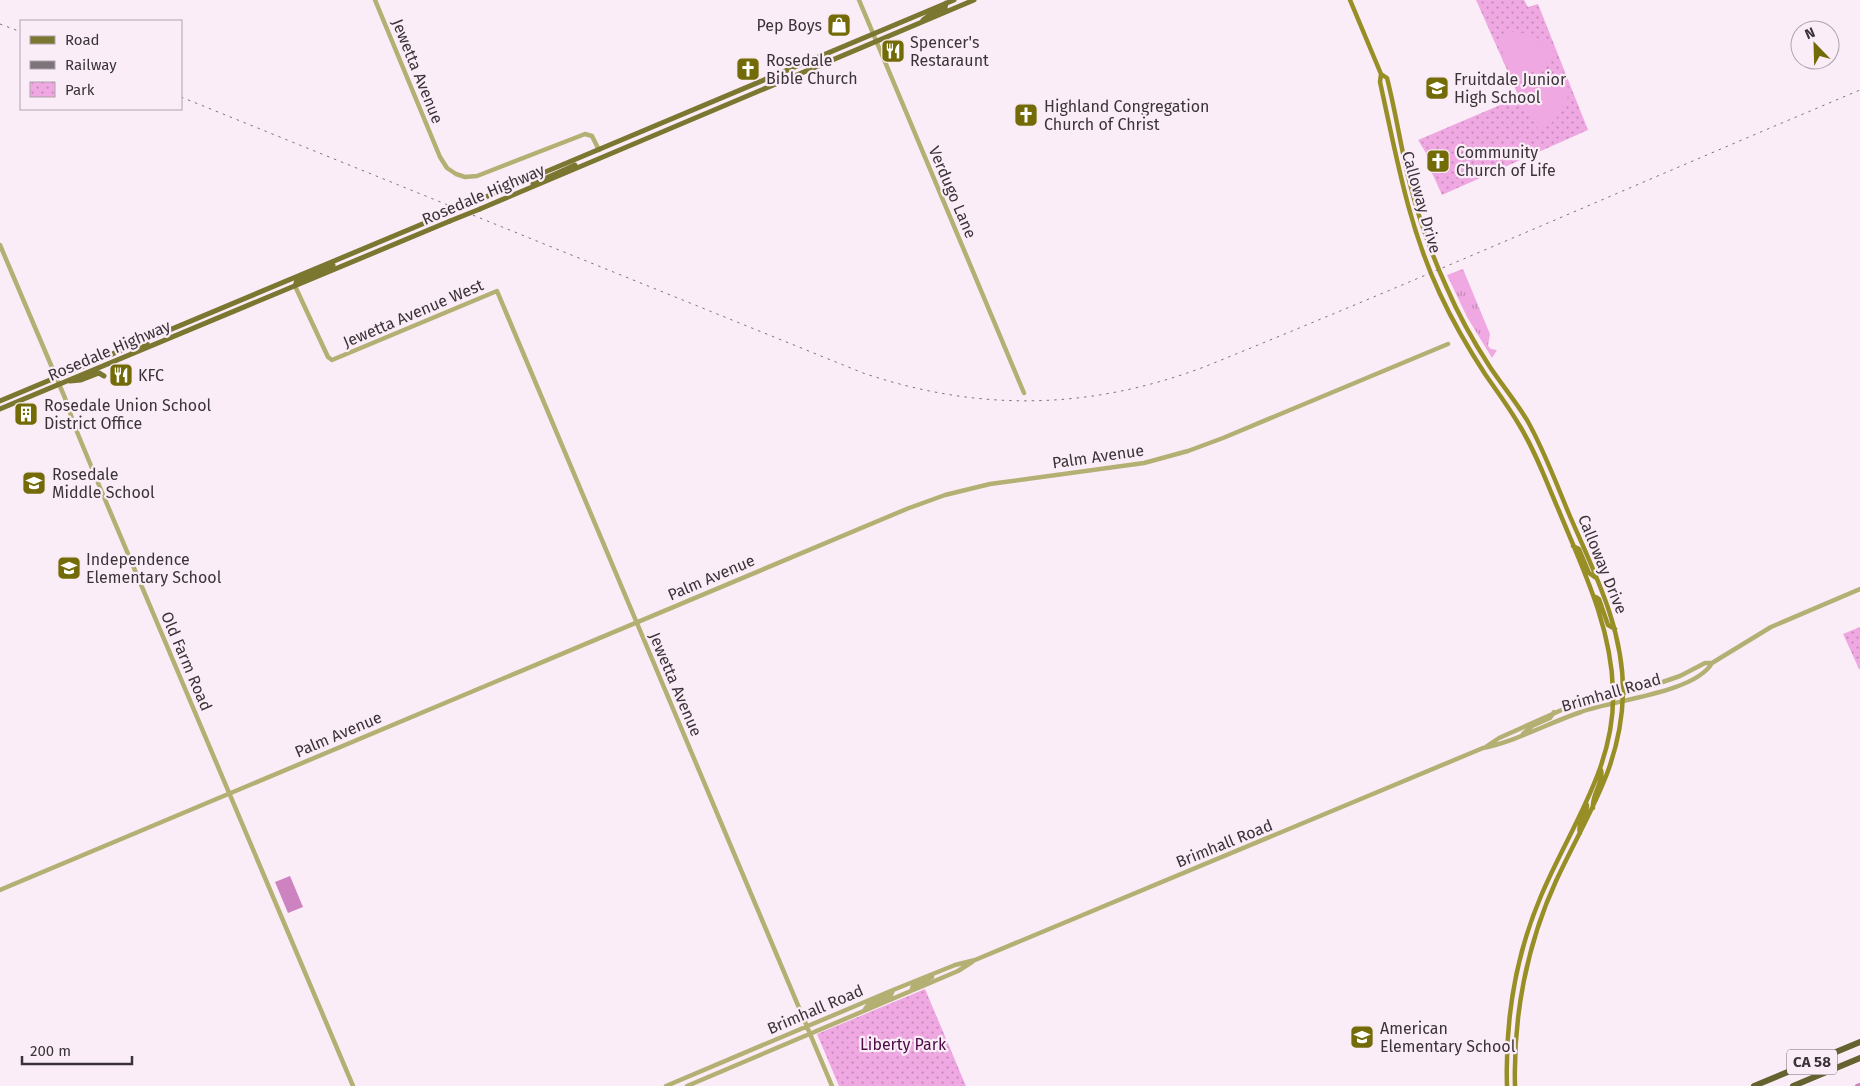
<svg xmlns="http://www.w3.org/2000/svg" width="1860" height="1086" viewBox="0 0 1860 1086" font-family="'Fira Sans',sans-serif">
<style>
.grass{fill:url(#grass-tufts)}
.park{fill:url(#park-dots)}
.pitch{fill:#efa8e1}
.water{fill:#cd83bf}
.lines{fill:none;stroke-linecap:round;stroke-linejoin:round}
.canal{stroke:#cd83bf;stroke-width:4}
.tertiary{stroke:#b4b074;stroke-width:4.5}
.secondary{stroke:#978f26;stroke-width:4.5}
.primary{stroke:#7b7731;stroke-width:5}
.motorway{stroke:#65622f;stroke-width:6}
.rail{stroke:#7d747a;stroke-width:1;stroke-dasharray:2.5 5;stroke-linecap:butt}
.primary-bridge{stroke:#7b7731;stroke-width:5}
.labels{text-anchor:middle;stroke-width:4.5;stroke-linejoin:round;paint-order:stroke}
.shield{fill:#fbedf8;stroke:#746c72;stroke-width:1}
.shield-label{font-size:15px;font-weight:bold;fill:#3a3438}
.poi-label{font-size:16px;fill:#3a3438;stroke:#fbedf8;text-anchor:start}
.street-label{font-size:16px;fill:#3a3438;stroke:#fbedf8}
.park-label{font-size:16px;fill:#4d0a45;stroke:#fbedf8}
</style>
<defs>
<pattern id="grass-tufts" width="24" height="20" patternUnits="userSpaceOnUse" patternTransform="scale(1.25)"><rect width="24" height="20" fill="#efa8e1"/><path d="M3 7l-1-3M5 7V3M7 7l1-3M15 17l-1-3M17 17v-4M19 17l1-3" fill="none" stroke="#c38ab7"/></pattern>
<pattern id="park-dots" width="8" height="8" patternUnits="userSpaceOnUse" patternTransform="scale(1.25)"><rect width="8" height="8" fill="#efa8e1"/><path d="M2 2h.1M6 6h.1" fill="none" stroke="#c38ab7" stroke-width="1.8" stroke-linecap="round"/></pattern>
</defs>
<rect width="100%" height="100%" fill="#fbedf8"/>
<path class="grass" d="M1463,269l27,65 -2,12 3,3 6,1 -5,8 -25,-41 -20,-42z"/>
<path class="park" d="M1476,0h48l4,7 10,-3 50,126 -146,65 -14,-31 -2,-11 -8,-13 101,-43z
M1860,627v42h-1l-16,-35z
M925,989l41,97h-127l-22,-52z"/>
<path class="pitch" d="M1509,32c21,0 38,7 48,26l-20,12 -21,10 -5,-3 -7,-18 -5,-22z
M1562,71c3,8 7,16 6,24 -1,15 -16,30 -29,36l-23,-41 2,-5 19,-8z"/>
<path class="water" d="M290,876l13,31 -15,6 -13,-31z"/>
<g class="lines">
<path class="canal" d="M1857,1086l3,-1"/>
<path class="tertiary" d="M375,0l65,157 7,11 9,6 9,3 12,-1 108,-42 7,2 7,14
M859,0l165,393
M0,245l65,153 10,29 26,63 252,596
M295,286l33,71 4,3 165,-69 335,795
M1523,734l9,-8 18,-8 4,-6
M1487,746l12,-8 67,-30 85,-22 29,-10 25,-13h7l59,-36 89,-38
M0,890l909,-382 36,-13 45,-11 154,-21 44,-12 35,-13 225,-94
M911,991l2,-5 19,-9
M865,1009l3,-4 23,-10 2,-5
M666,1086l227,-96 62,-25 20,-5 508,-212c34,-7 65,-25 98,-36 31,-12 114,-19 131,-49
M687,1086l271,-115 14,-9"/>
<path class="secondary" d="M1350,0l31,74 6,4c9,35 14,71 23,106 9,35 21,69 36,102 12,28 27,55 44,81 12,18 26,35 37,53 17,30 29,63 42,94 25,58 55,115 54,180 -2,74 -37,122 -67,187 -29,63 -43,135 -41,205
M1381,74l-1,8c16,72 28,144 60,212 13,28 28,54 45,80 11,16 23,32 33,49 17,27 28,58 41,88 24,58 52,115 54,179 3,77 -44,139 -72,206 -26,61 -36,125 -34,190
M1573,546l6,3 10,24 7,5
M1596,597l3,2 9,26 7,4
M1593,808c-2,-13 11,-25 8,-38
M1580,833c-3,-10 7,-18 7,-28"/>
<path class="primary" d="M923,20l8,-6 14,-6 1,-5
M533,184l42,-19
M469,204l485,-204
M480,209l494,-209
M295,286l2,-6 36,-15
M132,353l3,-4 12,-6
M70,381l11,-1 18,-7 5,3
M0,401l439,-184
M0,409l450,-188"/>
<path class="motorway" d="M1754,1086l106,-44
M1793,1086l67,-28"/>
<path class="rail" d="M0,24l21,8
M181,97l682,276c116,39 226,37 341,-6 220,-89 437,-185 656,-277"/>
<path class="primary-bridge" d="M439,217l30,-13
M450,221l30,-12"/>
</g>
<defs>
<g id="shop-square" transform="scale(1.25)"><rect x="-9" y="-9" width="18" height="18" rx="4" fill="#726b07" stroke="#fbedf8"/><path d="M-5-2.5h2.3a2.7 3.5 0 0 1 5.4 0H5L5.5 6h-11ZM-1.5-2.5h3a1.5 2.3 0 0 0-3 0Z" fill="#fff"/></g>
<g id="restaurant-square" transform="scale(1.25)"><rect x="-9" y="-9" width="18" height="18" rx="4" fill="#726b07" stroke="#fbedf8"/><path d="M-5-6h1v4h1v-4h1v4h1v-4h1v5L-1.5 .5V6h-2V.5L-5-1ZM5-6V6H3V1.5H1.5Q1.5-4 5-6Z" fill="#fff"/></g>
<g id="church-square" transform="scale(1.25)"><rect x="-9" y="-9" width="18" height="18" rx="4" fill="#726b07" stroke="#fbedf8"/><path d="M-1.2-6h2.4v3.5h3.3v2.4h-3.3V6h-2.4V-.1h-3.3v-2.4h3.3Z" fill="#fff"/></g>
<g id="school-square" transform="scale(1.25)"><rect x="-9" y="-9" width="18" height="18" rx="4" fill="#726b07" stroke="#fbedf8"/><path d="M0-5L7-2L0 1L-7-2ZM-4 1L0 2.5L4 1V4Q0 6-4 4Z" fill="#fff"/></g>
<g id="building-square" transform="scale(1.25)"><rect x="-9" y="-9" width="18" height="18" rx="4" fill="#726b07" stroke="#fbedf8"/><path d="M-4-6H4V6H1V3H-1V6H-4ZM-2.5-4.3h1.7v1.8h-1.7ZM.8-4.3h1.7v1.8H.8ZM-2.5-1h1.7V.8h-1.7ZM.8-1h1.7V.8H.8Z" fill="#fff"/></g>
</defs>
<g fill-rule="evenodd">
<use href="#shop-square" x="839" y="25"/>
<use href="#restaurant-square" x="893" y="51"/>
<use href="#church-square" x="748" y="69"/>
<use href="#school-square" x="1437" y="88"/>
<use href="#church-square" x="1026" y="115"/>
<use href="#church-square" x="1438" y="161"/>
<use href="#restaurant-square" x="121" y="375"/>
<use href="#building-square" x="26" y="414"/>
<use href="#school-square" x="34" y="483"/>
<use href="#school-square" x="69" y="568"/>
<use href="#school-square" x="1362" y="1037"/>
</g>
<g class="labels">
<rect class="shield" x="1787" y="1049.5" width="50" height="25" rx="4"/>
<g class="shield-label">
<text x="1812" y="1067">CA 58</text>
</g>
<g class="poi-label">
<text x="822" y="31" text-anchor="end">Pep Boys</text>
<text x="910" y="48">Spencer's<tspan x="910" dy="18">Restaraunt</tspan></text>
<text x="766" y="66">Rosedale<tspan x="766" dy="18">Bible Church</tspan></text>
<text x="1454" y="85">Fruitdale Junior<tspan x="1454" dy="18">High School</tspan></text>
<text x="1044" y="112">Highland Congregation<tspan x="1044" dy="18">Church of Christ</tspan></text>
<text x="1456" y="158">Community<tspan x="1456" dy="18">Church of Life</tspan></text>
<text x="138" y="381">KFC</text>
<text x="44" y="411">Rosedale Union School<tspan x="44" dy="18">District Office</tspan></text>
<text x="52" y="480">Rosedale<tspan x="52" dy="18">Middle School</tspan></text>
<text x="86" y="565">Independence<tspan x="86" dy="18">Elementary School</tspan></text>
<text x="1380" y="1034">American<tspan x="1380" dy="18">Elementary School</tspan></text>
</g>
<g class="street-label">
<text transform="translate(418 71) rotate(68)" y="6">Jewetta Avenue</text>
<text transform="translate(953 192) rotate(67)" y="6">Verdugo Lane</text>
<text transform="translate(483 194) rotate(-23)" y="6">Rosedale Highway</text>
<text transform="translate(1422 202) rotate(74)" y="6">Calloway Drive</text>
<text transform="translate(413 313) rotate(-23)" y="6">Jewetta Avenue West</text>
<text transform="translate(109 350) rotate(-23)" y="6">Rosedale Highway</text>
<text transform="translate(1098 456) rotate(-8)" y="6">Palm Avenue</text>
<text transform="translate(1603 564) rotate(68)" y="6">Calloway Drive</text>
<text transform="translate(711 577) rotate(-23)" y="6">Palm Avenue</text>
<text transform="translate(187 661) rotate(67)" y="6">Old Farm Road</text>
<text transform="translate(676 684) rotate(67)" y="6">Jewetta Avenue</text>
<text transform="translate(1611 692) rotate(-16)" y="6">Brimhall Road</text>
<text transform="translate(338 734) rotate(-23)" y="6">Palm Avenue</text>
<text transform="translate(1224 843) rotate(-22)" y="6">Brimhall Road</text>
<text transform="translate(815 1009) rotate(-23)" y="6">Brimhall Road</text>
</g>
<g class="park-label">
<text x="903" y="1050">Liberty Park</text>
</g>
</g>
<rect x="20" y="20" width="162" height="90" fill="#fbedf8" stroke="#aea3ab"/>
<rect x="30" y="36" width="25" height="8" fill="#7b7731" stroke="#aea3ab"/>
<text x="65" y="45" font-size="15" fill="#3a3438">Road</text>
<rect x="30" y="61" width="25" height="8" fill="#7d747a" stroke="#aea3ab"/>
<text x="65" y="70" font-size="15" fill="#3a3438">Railway</text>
<rect x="30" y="82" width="25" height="15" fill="url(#park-dots)" stroke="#aea3ab"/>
<text x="65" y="95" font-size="15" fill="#3a3438">Park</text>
<g transform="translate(1815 45) rotate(337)"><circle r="24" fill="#fbedf8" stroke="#aea3ab"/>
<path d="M0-4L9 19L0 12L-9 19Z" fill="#726b07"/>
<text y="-8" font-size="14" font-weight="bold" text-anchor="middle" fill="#3a3438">N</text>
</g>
<path d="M22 1056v8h110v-8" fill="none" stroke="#3a3438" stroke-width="2.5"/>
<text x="30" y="1056" font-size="15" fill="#3a3438" stroke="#fbedf8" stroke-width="4" paint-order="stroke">200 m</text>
</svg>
